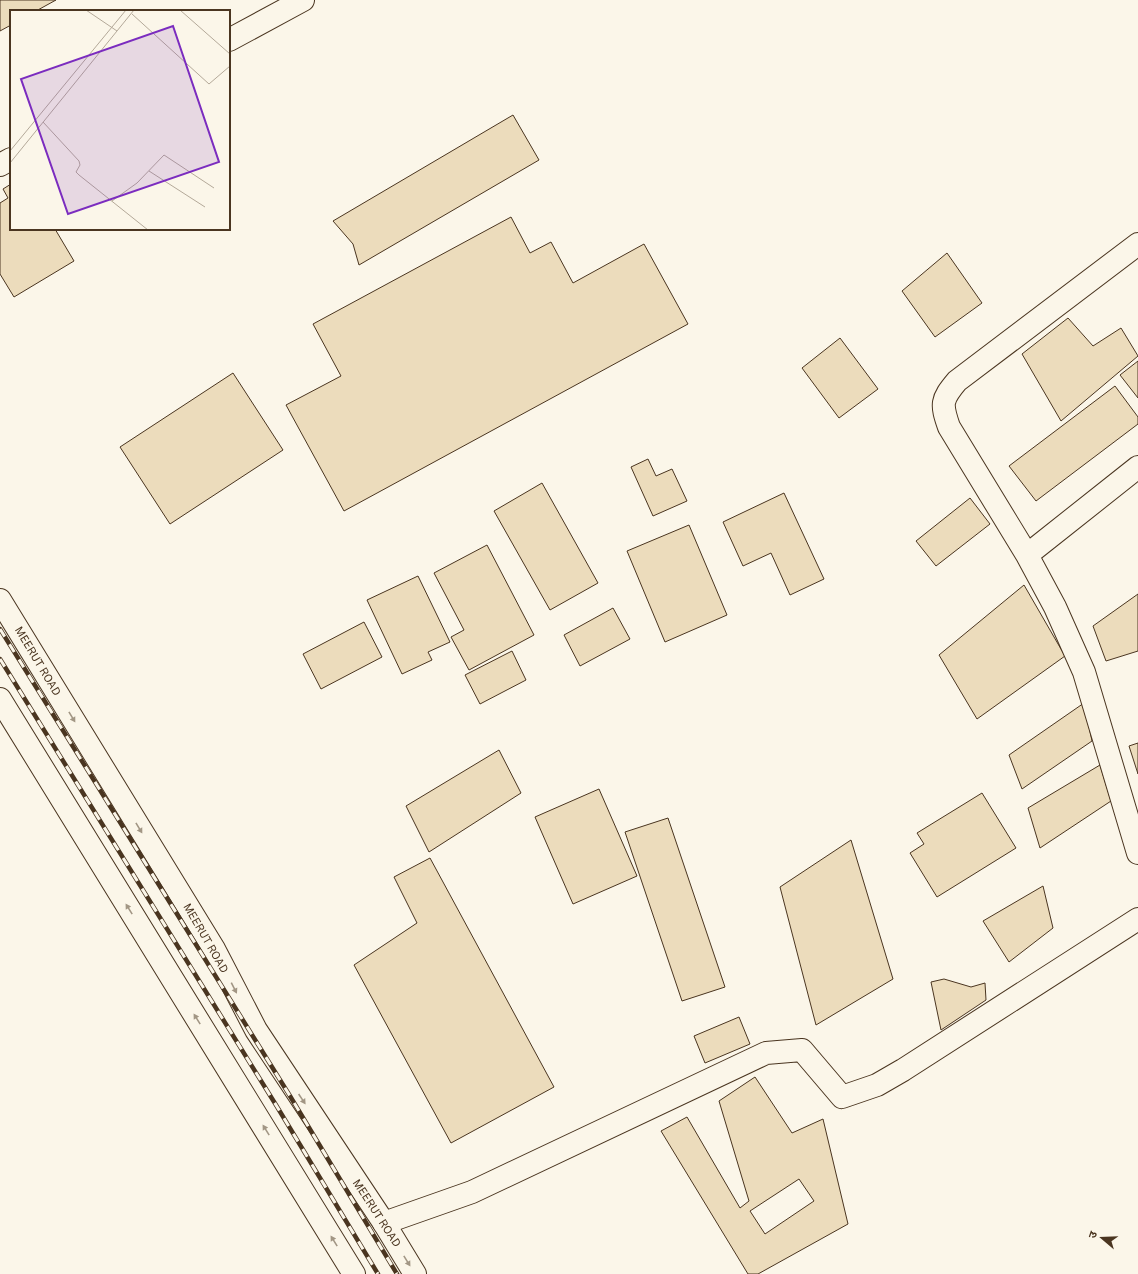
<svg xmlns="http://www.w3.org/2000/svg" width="1138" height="1274" viewBox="0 0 1138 1274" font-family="'Public Sans','Noto Sans Devanagari',sans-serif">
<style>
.building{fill:#ecdcbc;stroke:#4a3520;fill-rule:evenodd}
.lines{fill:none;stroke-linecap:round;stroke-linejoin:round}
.minor-casing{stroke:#4a3520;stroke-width:24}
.highway-casing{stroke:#4a3520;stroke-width:24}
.minor{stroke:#fbf6e9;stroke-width:22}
.highway{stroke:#fbf6e9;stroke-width:22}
.rail-casing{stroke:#4a3520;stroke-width:4.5}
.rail{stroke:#fbf6e9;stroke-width:3;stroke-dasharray:9;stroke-linecap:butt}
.oneway{fill:#a29684}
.labels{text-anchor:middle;stroke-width:3;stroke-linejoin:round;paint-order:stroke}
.street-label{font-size:11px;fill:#4a3520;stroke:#fbf6e9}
.inset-road{fill:none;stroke:#b4a999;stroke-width:1}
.view{fill:#7b2cbf;fill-opacity:0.15;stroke:#7b2cbf;stroke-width:2}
.inset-edge{fill:none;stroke:#4a3520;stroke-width:2}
</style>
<rect width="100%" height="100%" fill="#fbf6e9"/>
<path class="building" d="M0,0h56l-20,11h-25v14l-11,6z
M513,115l26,45 -180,105 -6,-21 -20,-23z
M11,184v45h44l19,32 -60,36 -14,-23v-71l8,-5 -5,-9z
M511,217l19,36 21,-11 22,41 71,-39 44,80 -344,187 -58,-106 55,-29 -28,-52z
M947,253l35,50 -47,34 -33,-46z
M1068,318l25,28 28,-18 17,28 -77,65 -39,-67z
M840,338l38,51 -39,29 -37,-50z
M1138,361v37l-18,-23z
M233,373l50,77 -113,74 -50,-77z
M1115,386l23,31v7l-102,77 -27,-35z
M648,459l8,17 16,-7 15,32 -34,15 -22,-49z
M542,483l56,100 -48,27 -56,-99z
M784,493l40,86 -34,16 -19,-42 -28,13 -20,-44z
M970,498l20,26 -54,42 -20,-25z
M689,525l38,90 -62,27 -38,-91z
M487,545l47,90 -65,35 -18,-33 13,-7 -30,-57z
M418,576l32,66 -22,10 4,8 -30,14 -35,-74z
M1024,585l41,71 -88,63 -38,-64z
M1138,594v57l-32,10 -13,-35z
M613,608l17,31 -50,27 -16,-31z
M364,622l18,35 -61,32 -18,-35z
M512,651l14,29 -46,24 -15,-29z
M1084,703l8,38 -70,48 -13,-34z
M1138,743v31l-9,-28z
M499,750l22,43 -92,59 -23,-46z
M1100,765l11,36 -71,47 -12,-40z
M599,789l38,87 -64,28 -38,-87z
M982,793l34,55 -79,49 -27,-44 14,-9 -7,-11z
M668,818l57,169 -43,14 -57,-169z
M851,840l42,139 -77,46 -36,-138z
M430,858l124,229 -103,56 -97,-178 63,-42 -23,-46z
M1043,886l10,42 -44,34 -26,-41z
M944,979l27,8 14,-4 1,17 -45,30 -10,-48z
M739,1017l11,27 -45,19 -11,-27z
M755,1077l37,56 31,-14 25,105 -90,50h-10l-87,-143 26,-14 53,91 9,-7 -30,-100zM799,1179l15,22 -49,33 -15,-23z"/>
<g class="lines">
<g class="minor-casing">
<path id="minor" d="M229,40l74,-40
M0,165l11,-6
M1138,244l-181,137c-16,19 -16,23 -8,46l78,128 28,52 29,65 54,181
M1027,555l111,-88
M384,1223l88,-31 294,-139 36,-3 40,47 35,-12 26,-15 235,-151"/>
</g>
<g class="highway-casing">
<path id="highway" d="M0,600l214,349 42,81 128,193 31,51
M0,699l354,575"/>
</g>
<use href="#minor" class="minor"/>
<use href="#highway" class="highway"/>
<g class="rail-casing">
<path id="rail" d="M0,629l290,467 107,178
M0,659l276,446 102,169"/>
</g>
<use href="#rail" class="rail"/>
</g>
<defs><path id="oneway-solid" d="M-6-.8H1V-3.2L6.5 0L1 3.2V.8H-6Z"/></defs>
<g class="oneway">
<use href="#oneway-solid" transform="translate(72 717) rotate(59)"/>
<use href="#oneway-solid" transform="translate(139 828) rotate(59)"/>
<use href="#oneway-solid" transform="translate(129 909) rotate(-122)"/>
<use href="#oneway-solid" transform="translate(234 988) rotate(63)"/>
<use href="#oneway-solid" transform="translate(197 1019) rotate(-122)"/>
<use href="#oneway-solid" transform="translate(302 1099) rotate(56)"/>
<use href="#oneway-solid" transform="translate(266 1130) rotate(-122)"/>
<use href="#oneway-solid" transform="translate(334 1241) rotate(-122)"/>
<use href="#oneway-solid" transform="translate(407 1261) rotate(58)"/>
</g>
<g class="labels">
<g class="street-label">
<text transform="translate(38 661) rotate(59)" y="4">MEERUT ROAD</text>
<text transform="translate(206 938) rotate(60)" y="4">MEERUT ROAD</text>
<text transform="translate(377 1213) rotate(57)" y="4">MEERUT ROAD</text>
</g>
</g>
<g transform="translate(10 10)">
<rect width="220" height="220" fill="#fbf6e9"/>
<path class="inset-road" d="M76,0l31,21M170,0l50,44M122,4l77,70 21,-18M33,112l36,39 1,4 -4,7 3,3 69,55M0,141l116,-141M0,153l124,-153M139,161l56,36M102,191l25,-18 27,-28 50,33"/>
<path class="view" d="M163,16l46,136 -151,52 -47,-135z"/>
<rect width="220" height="220" class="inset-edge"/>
</g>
<g transform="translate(1102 1238) rotate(289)" stroke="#fbf6e9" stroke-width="3" paint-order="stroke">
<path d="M0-3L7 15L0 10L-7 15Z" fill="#4a3520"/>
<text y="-6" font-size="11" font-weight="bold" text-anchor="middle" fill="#4a3520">उ</text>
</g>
</svg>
